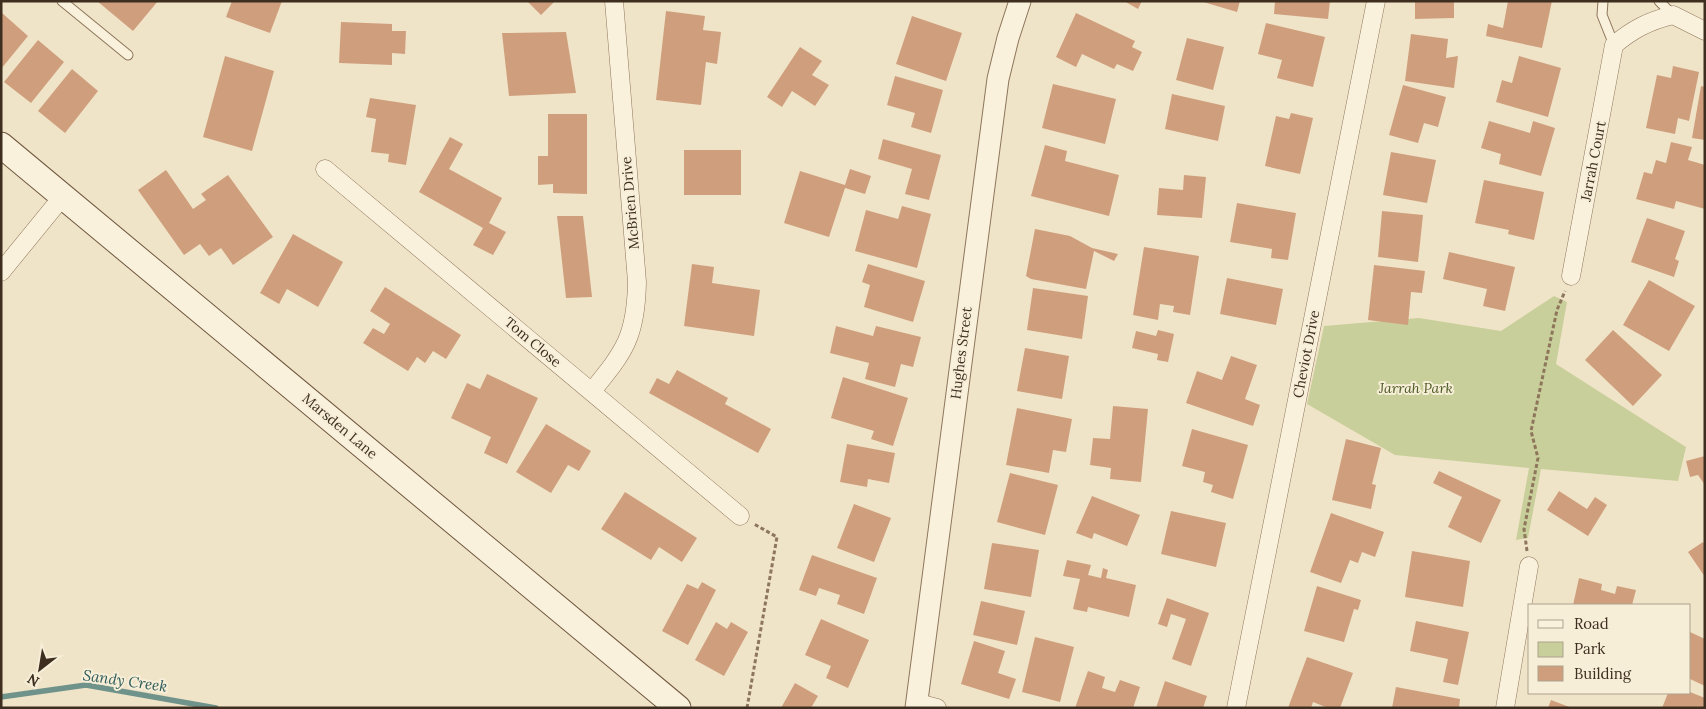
<svg xmlns="http://www.w3.org/2000/svg" width="1706" height="709" viewBox="0 0 1706 709" font-family="Lora,serif">
<style>
.green{fill:#c9cf9b}
.lines{fill:none;stroke-linecap:round;stroke-linejoin:round}
.stream{stroke:#6f938a;stroke-width:5.5}
.building{fill:#cf9f7d}
.service-casing{stroke:#8d765c;stroke-width:11}
.minor-casing{stroke:#8d765c;stroke-width:19}
.tertiary-casing{stroke:#8d765c;stroke-width:23}
.secondary-casing{stroke:#6f573f;stroke-width:27}
.path{stroke:#8d765c;stroke-width:3;stroke-dasharray:4 2.5;stroke-linecap:butt}
.service{stroke:#faf1dc;stroke-width:9}
.minor{stroke:#faf1dc;stroke-width:18}
.tertiary{stroke:#faf1dc;stroke-width:21}
.secondary{stroke:#faf1dc;stroke-width:25}
.labels{text-anchor:middle;stroke-width:4;stroke-linejoin:round;paint-order:stroke}
.street-label{font-size:14px;fill:#3d2e20;stroke:#f7eed8}
.park-label{font-size:14px;font-style:italic;fill:#4d5a26;stroke:#f7eed8}
.water-label{font-size:15px;font-style:italic;fill:#2f5d5a;stroke:#f7eed8}
</style>
<rect width="100%" height="100%" fill="#f0e4c8"/>
<path class="green" d="M1554,296l13,6 -11,62 130,83 -8,34 -137,-12 -13,69 -12,2 13,-72 -134,-13 -88,-51 17,-78 95,-8 82,13z"/>
<g class="lines">
<path class="stream" d="M1,697l85,-12 130,23"/>
</g>
<path class="building" d="M97,1h61l-25,30z
M232,1h50l-12,32 -44,-16z
M527,1h28l-14,14z
M1124,1h18l-4,8z
M1200,1h40l-3,11z
M1275,1h55l-2,18 -54,-5z
M1415,1h39v17l-39,1z
M1508,1h44l-10,47 -56,-12 2,-12 15,4z
M666,11l39,5 -2,14 18,2 -4,32 -11,-2 -5,43 -45,-5z
M2,13l26,23 -27,33v-55z
M1076,13l59,28 -3,6 10,5 -9,19 -16,-7 -3,5 -32,-15 -6,13 -20,-10z
M912,16l50,17 -16,48 -50,-17z
M341,22l51,2v7h14l-1,23 -13,-1v12l-53,-2z
M1266,23l59,14 -12,50 -36,-9 5,-18 -24,-6z
M566,32l10,61 -67,3 -7,-63z
M1411,34l37,5 -2,19 12,-2 -4,32 -49,-7z
M1187,38l37,9 -11,43 -37,-10z
M38,40l26,22 -33,41 -27,-21z
M800,47l22,14 -10,14 17,10 -14,21 -23,-15 -10,16 -15,-10z
M225,56l49,15 -22,80 -49,-14z
M1519,56l42,12 -13,49 -52,-15 6,-22 10,3z
M1673,66l26,6 -10,49 -11,-3 -3,16 -29,-6 11,-53 14,3z
M72,69l26,22 -33,42 -27,-22z
M895,76l48,14 -12,43 -20,-6 4,-14 -28,-8z
M1053,84l63,15 -11,45 -63,-16z
M1403,85l43,12 -8,30 -14,-4 -6,20 -29,-8z
M1701,86l4,1v53l-13,-2z
M1172,94l53,12 -7,35 -53,-12z
M370,98l46,7 -10,60 -18,-3 1,-8 -18,-2 5,-33 -10,-2z
M1291,113l22,5 -13,56 -35,-8 11,-50 13,3z
M548,114h39v80l-34,-1v-9l-15,1v-29h10z
M1489,121l41,12 3,-12 22,7 -14,48 -42,-12 2,-10 -20,-6z
M450,137l13,7 -14,25 53,29 -13,25 17,9 -13,23 -20,-10 10,-17 -64,-36z
M883,139l58,16 -12,45 -24,-6 7,-25 -34,-10z
M1671,142l21,5 -4,13 17,5v44l-29,-8 -2,8 -38,-10 8,-27 8,2 4,-14 10,3z
M1045,145l22,6 -2,10 54,14 -10,41 -78,-20z
M684,150h57v45h-57z
M1391,152l45,8 -9,43 -44,-8z
M850,169l21,7 -6,18 -20,-6 -16,49 -45,-14 16,-52 45,14z
M166,170l27,39 13,-9 -5,-6 27,-19 45,62 -40,28 -12,-17 -12,8 -9,-12 -16,11 -46,-65z
M1184,175l22,2 -4,41 -45,-3 2,-27 24,2z
M1484,180l60,12 -10,48 -26,-6 1,-4 -34,-7z
M1237,203l59,10 -8,47 -17,-2 1,-9 -42,-7z
M902,206l29,8 -14,54 -62,-17 11,-41 32,9z
M1382,211l41,4 -5,47 -40,-5z
M557,216h26l9,81 -26,1z
M1647,218l38,13 -10,28 4,2 -5,16 -43,-15z
M1035,229l35,7 22,12 26,6 -4,7 -20,-10 -8,38 -55,-10 -5,-3z
M293,234l50,28 -25,45 -31,-18 -8,15 -19,-11z
M1144,247l55,9 -9,59 -17,-3 1,-6 -14,-2 -2,16 -25,-5z
M1449,252l66,15 -10,44 -22,-5 4,-17 -44,-10z
M692,264l22,3 -2,16 48,7 -6,46 -70,-10z
M868,264l57,17 -12,41 -49,-15 6,-22 -8,-3z
M1374,265l51,6 -3,22 -11,-1 -3,33 -40,-5z
M1227,278l56,11 -7,36 -56,-11z
M1649,280l46,26 -26,45 -46,-26z
M385,287l76,48 -15,24 -13,-8 -8,12 -8,-6 -9,14 -45,-28 10,-15 11,6 6,-10 -20,-13z
M1033,288l55,8 -6,43 -55,-9z
M836,326l37,10 3,-10 45,11 -8,30 -12,-3 -6,23 -30,-8 4,-16 -39,-10z
M1158,330l16,4 -6,28 -11,-2 1,-6 -26,-6 4,-17 20,5z
M1613,330l49,45 -29,31 -48,-46z
M1025,348l44,8 -7,43 -45,-8z
M1231,356l26,9 -12,34 15,6 -7,21 -67,-23 11,-32 25,9z
M677,370l51,28 -3,6 46,25 -13,24 -109,-60 8,-15 12,6z
M487,374l51,24 -31,66 -23,-11 7,-16 -40,-19 16,-35 13,6z
M843,377l65,21 -15,48 -22,-7 3,-8 -43,-13z
M1113,406l35,3 -7,73 -31,-3 1,-11 -21,-3 3,-27 17,1z
M1017,408l55,11 -6,33 -13,-2 -4,23 -43,-8z
M546,424l45,27 -12,20 -11,-6 -17,28 -35,-21z
M1192,429l56,16 -15,54 -22,-7 2,-7 -10,-3 2,-10 -23,-6z
M1346,439l35,9 -9,36 4,1 -5,24 -39,-9z
M847,444l48,9 -6,30 -21,-4 -1,8 -27,-5z
M1705,456v29l-7,-10 -8,2 -4,-16z
M1439,471l62,29 -20,43 -33,-16 14,-30 -29,-14z
M1010,473l48,12 -13,50 -48,-13z
M1559,491l28,18 8,-12 12,8 -19,31 -41,-26z
M625,492l72,46 -15,24 -23,-15 -8,13 -50,-31z
M1092,496l48,19 -13,31 -33,-13 -2,6 -16,-6z
M854,504l37,14 -17,44 -37,-14z
M1171,511l55,12 -10,44 -55,-13z
M1331,513l53,19 -9,25 -13,-5 -4,11 -8,-3 -9,23 -31,-11z
M1703,542l2,3v32l-17,-25z
M992,543l47,7 -8,47 -47,-8z
M1412,551l58,10 -7,46 -58,-10z
M812,555l65,23 -13,36 -27,-10 3,-9 -21,-7 -3,8 -17,-6z
M1067,560l24,5 -3,10 13,3 2,-10 5,2 -2,8 30,7 -7,32 -41,-10 -1,5 -14,-3 7,-30 -17,-3z
M1579,578l23,6 -1,6 14,4 2,-8 19,4 -4,15h-59z
M702,582l14,8 -28,55 -26,-14 25,-47 11,5z
M1317,586l44,14 -3,10 -4,-1 -10,33 -40,-11z
M1167,598l42,15 -18,53 -19,-7 14,-40 -15,-5 -4,13 -9,-3z
M981,601l44,10 -8,34 -44,-10z
M821,619l48,21 -21,48 -22,-10 5,-12 -26,-11z
M1416,621l53,11 -11,53 -15,-3 5,-23 -38,-8z
M716,622l11,7 4,-7 17,10 -24,44 -29,-16z
M1690,632l15,7v47l-15,-7z
M1035,637l39,10 -14,55 -38,-10z
M974,641l31,10 -7,22 18,6 -7,20 -48,-15z
M1307,657l46,16 -13,35h-12l-15,-6 -2,6h-23z
M1088,671l17,6 -3,11 13,4 5,-12 20,7 -7,21h-58z
M1165,681l42,15 -4,12h-47z
M795,683l23,13 -7,12h-30z
M1396,687l64,12 -1,9h-67z
M1690,692l15,6v10h-43l6,-15z
M1551,700l21,8h-24z"/>
<g class="lines">
<g class="service-casing">
<path id="service" d="M62,1l66,54
M1603,1l-1,14 12,30
M1659,1l14,14"/>
</g>
<g class="minor-casing">
<path id="minor" d="M325,169l415,347
M1,272l62,-76
M1571,276l43,-231c19,-16 35,-24 59,-30l32,16
M592,391c33,-40 44,-55 45,-109l-23,-281
M918,703l19,5
M1236,708l140,-707
M1505,708l24,-142"/>
</g>
<g class="tertiary-casing">
<path id="tertiary" d="M916,708l82,-629 10,-41 12,-37"/>
</g>
<g class="secondary-casing">
<path id="secondary" d="M1,145l677,563"/>
</g>
<path class="path" d="M1527,551l-3,-22 14,-71 -7,-27 26,-121 8,-19
M747,708l30,-171 -23,-13"/>
<use href="#service" class="service"/>
<use href="#minor" class="minor"/>
<use href="#tertiary" class="tertiary"/>
<use href="#secondary" class="secondary"/>
</g>
<g class="labels">
<g class="street-label">
<text transform="translate(1593 161) rotate(-79)" y="5">Jarrah Court</text>
<text transform="translate(630 203) rotate(-95)" y="5">McBrien Drive</text>
<text transform="translate(533 342) rotate(40)" y="5">Tom Close</text>
<text transform="translate(961 353) rotate(-83)" y="5">Hughes Street</text>
<text transform="translate(1306 354) rotate(-79)" y="5">Cheviot Drive</text>
<text transform="translate(340 426) rotate(40)" y="5">Marsden Lane</text>
</g>
<g class="park-label">
<text x="1416" y="393">Jarrah Park</text>
</g>
<g class="water-label">
<text transform="translate(125 681) rotate(8)" y="5">Sandy Creek</text>
</g>
</g>
<rect width="1706" height="709" fill="none" stroke="#3d2e20" stroke-width="5"/>
<rect x="1528" y="604" width="162" height="90" fill="#f7eed8" stroke="#ada18e"/>
<rect x="1538" y="620" width="25" height="8" fill="#faf1dc" stroke="#ada18e"/>
<text x="1574" y="629" font-size="15" fill="#3d2e20">Road</text>
<rect x="1538" y="642" width="25" height="15" fill="#c9cf9b" stroke="#ada18e"/>
<text x="1574" y="654" font-size="15" fill="#3d2e20">Park</text>
<rect x="1538" y="666" width="25" height="15" fill="#cf9f7d" stroke="#ada18e"/>
<text x="1574" y="679" font-size="15" fill="#3d2e20">Building</text>
<g transform="translate(40 669) rotate(211)" stroke="#f7eed8" stroke-width="4" paint-order="stroke">
<path d="M0-4L9 19L0 12L-9 19Z" fill="#3d2e20"/>
<text y="-8" font-size="14" font-weight="bold" text-anchor="middle" fill="#3d2e20">N</text>
</g>
</svg>
